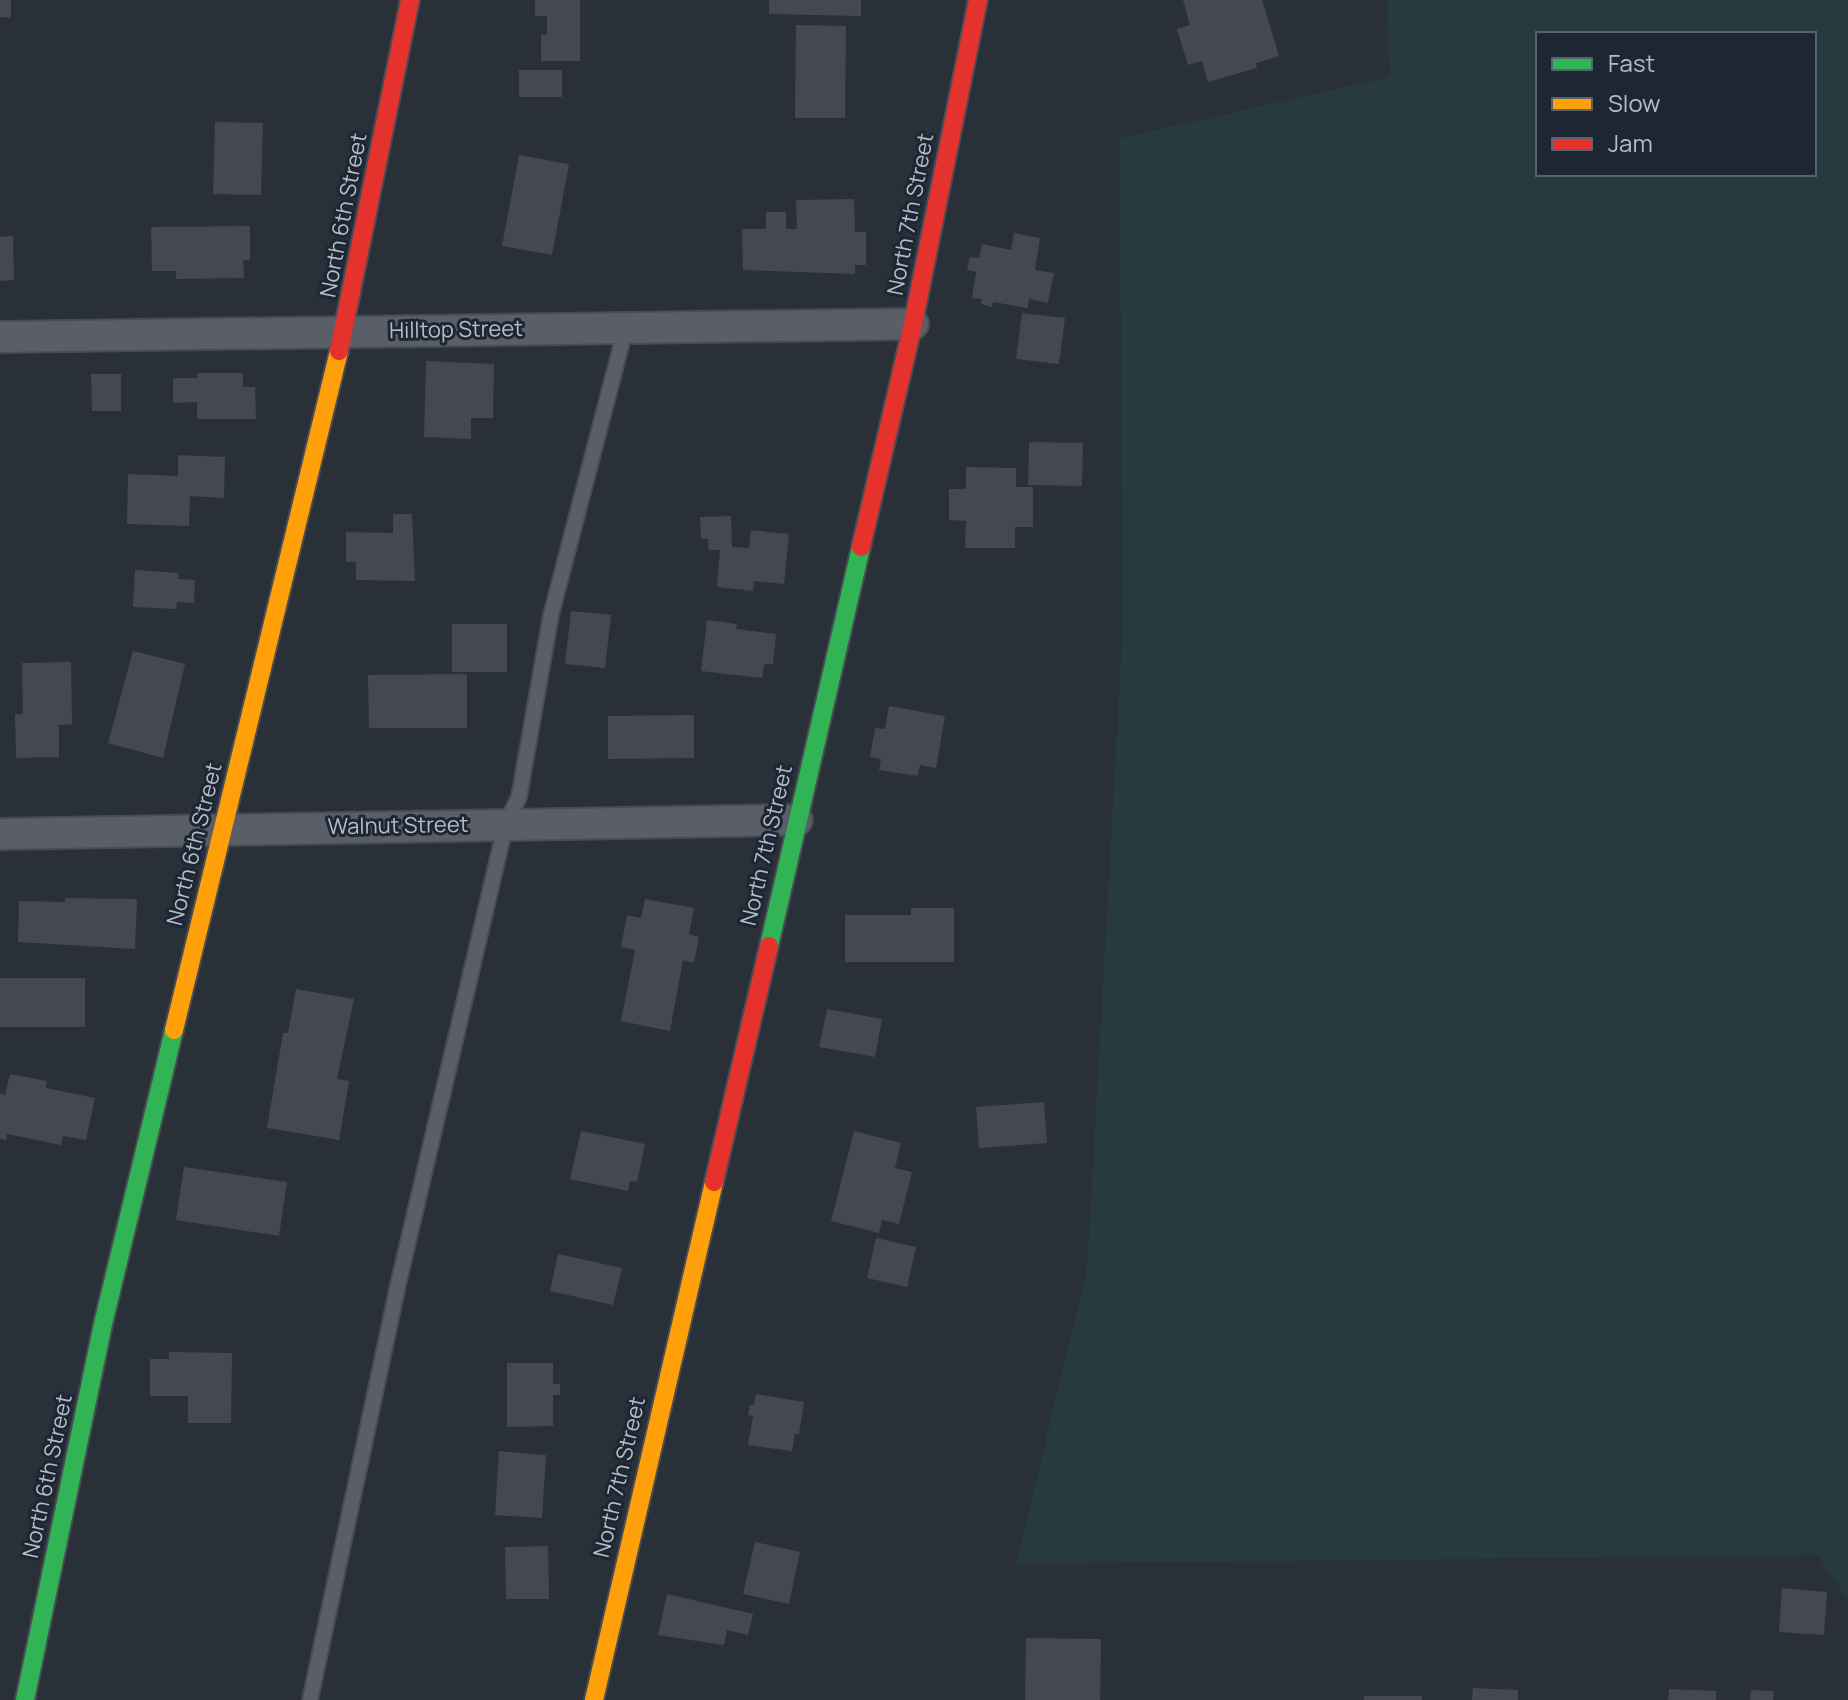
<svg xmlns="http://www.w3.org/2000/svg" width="1848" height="1700" viewBox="0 0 1848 1700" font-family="Manrope,sans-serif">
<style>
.green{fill:#273a3e;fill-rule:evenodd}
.building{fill:#444950}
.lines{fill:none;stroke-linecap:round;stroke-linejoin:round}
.lane-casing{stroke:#484c53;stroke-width:18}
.street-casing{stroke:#484c53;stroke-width:34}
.fast-casing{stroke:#484c53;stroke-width:22}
.slow-casing{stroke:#484c53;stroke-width:22}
.jam-casing{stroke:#484c53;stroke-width:22}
.lane{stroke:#5a5e66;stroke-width:14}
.street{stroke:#5a5e66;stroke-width:30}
.fast{stroke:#30b455;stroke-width:18}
.slow{stroke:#ff9f0a;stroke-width:18}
.jam{stroke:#e5322d;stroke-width:18}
.labels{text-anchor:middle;stroke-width:6;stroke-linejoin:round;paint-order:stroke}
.street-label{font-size:22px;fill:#b4bcc9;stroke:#1d2633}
</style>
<rect width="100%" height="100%" fill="#2a3038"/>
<path class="green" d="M1388,0h460v1600l-31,-45 -801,9 71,-295 35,-629 -2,-502 269,-61zM1538,34h276v140h-276z"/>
<path class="building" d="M0,0h11v18l-11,-1z
M535,0h45v61h-39v-26h6v-19h-12z
M769,0h92v16l-92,-2z
M1183,0h79l17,56 -23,7 1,5 -49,14 -6,-21 -14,4 -11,-36 13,-4z
M796,25l50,1 -1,92h-50z
M519,70h43v27h-43z
M215,122l48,1 -2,72 -48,-1z
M519,155l50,9 -17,91 -50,-9z
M854,199l1,33h11v33h-11v9l-112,-4 -1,-41h24v-17h20v17h11l-1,-29z
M250,226v34h-7l1,18 -68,1v-8h-24l-1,-44z
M1014,233l26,5 -5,32 19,3 -6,30 -19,-4 -1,9 -35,-6 -1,5 -11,-3 1,-5 -10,-1 4,-26 -9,-2 3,-13 9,1 3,-14 29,6z
M13,236l1,44 -14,1v-44z
M1022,313l43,5 -6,46 -43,-5z
M426,361l68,3 -1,54h-22v21l-47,-2z
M197,373h46v14h12l1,32h-59v-17l-24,1v-25h24z
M91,374h30v37h-29z
M1029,442l54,1 -1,43 -54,-1z
M178,455l47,2 -1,41 -34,-2 -1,30 -62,-2 1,-50 50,2z
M966,467l50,1v19h17v40h-18v21h-50l1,-27 -17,-1v-31h17z
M393,514h19l3,67 -59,-1v-18h-10v-30l47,1z
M731,516l1,31 17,1 2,-18 38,4 -5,50 -30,-3 -1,10 -36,-4 3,-37h-11l-1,-11h-7l-1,-22z
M135,570l43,3v6l17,1 -1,23 -17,-1 -1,7 -43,-2z
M571,611l40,4 -6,53 -40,-4z
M707,620l30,4 -1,5 40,5 -3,30h-9l-2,14 -61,-7z
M452,624h55v48h-55z
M133,651l52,13 -22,94 -55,-15z
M71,662l1,62 -13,1v32l-43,1 -1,-44h8l-1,-51z
M467,674v54h-98l-1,-53z
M889,706l56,10 -9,52 -16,-3 -2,11 -39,-6 2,-11 -11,-2 5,-29 10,1z
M694,715v43l-86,1v-43z
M65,898l72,1 -2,50 -117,-7 1,-41 46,1z
M645,899l49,9 -5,26 10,3 -5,26 -11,-3 -13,71 -49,-10 14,-71 -14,-3 6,-32 14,3z
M911,908h43v54h-109v-47h66z
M0,978h85v49h-85z
M296,989l58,10 -17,80 12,2 -10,59 -72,-12 16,-95h5z
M827,1009l55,10 -7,38 -56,-10z
M10,1074l37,7 -1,7 49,10 -9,42 -23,-4 -2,9 -54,-11 -1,6 -6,-1v-46l5,2z
M1044,1102l3,41 -68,5 -3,-41z
M581,1131l64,13 -8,38 -7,-1 -2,10 -58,-12z
M854,1131l47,12 -6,25 17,4 -13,52 -17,-4 -3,13 -48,-12z
M184,1167l103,15 -8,54 -103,-16z
M876,1238l40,9 -9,40 -40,-9z
M558,1254l64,14 -9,37 -63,-14z
M169,1352l63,1 -1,70h-43v-27h-38v-37h19z
M507,1363h46v21h7v11h-7v31l-46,1z
M756,1394l48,8 -5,32h-4l-3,17 -44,-6 5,-29 -5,-1 2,-10h4z
M499,1451l47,4 -4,63 -47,-3z
M755,1542l45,10 -11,52 -46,-10z
M548,1546l1,53h-43l-1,-52z
M1782,1588l45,4 -3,43 -45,-3z
M667,1594l86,20 -5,21 -21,-5 -3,15 -66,-10z
M1026,1638l75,1 -1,61h-75z
M1473,1688l45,2v10h-46z
M1669,1689l47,2v9h-48z
M1751,1690l23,1 -1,9h-23z
M1364,1696h58v4h-58z"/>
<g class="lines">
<g class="lane-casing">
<path id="lane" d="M310,1700l88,-415 108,-462 13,-26 32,-182 75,-288"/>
</g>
<g class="street-casing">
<path id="street" d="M0,337l913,-13
M0,834l797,-14"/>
</g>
<g class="fast-casing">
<path id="fast" d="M769,946l92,-399
M25,1700l78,-376 71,-294"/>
</g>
<g class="slow-casing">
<path id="slow" d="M174,1030l165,-679
M594,1700l120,-518"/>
</g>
<g class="jam-casing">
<path id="jam" d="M339,351l71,-351
M861,547l52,-223 65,-324
M714,1182l55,-236"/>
</g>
<use href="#lane" class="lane"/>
<use href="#street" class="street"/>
<use href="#fast" class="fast"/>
<use href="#slow" class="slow"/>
<use href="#jam" class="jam"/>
</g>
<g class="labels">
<g class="street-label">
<text transform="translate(910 214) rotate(-79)" y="8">North 7th Street</text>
<text transform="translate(343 215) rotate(-79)" y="8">North 6th Street</text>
<text transform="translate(456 329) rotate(-1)" y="8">Hilltop Street</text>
<text transform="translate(398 825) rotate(-1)" y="8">Walnut Street</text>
<text transform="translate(194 844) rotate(-76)" y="8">North 6th Street</text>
<text transform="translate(766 845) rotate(-77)" y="8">North 7th Street</text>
<text transform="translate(47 1476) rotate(-78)" y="8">North 6th Street</text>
<text transform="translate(619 1477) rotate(-77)" y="8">North 7th Street</text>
</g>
</g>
<rect x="1536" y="32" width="280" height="144" fill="#1d2633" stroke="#59626f" stroke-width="2"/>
<rect x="1552" y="58" width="40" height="12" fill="#30b455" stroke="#59626f" stroke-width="2"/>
<text x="1608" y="72" font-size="24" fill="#b4bcc9">Fast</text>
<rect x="1552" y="98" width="40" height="12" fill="#ff9f0a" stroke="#59626f" stroke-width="2"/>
<text x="1608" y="112" font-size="24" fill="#b4bcc9">Slow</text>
<rect x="1552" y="138" width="40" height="12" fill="#e5322d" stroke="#59626f" stroke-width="2"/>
<text x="1608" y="152" font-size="24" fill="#b4bcc9">Jam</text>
</svg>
